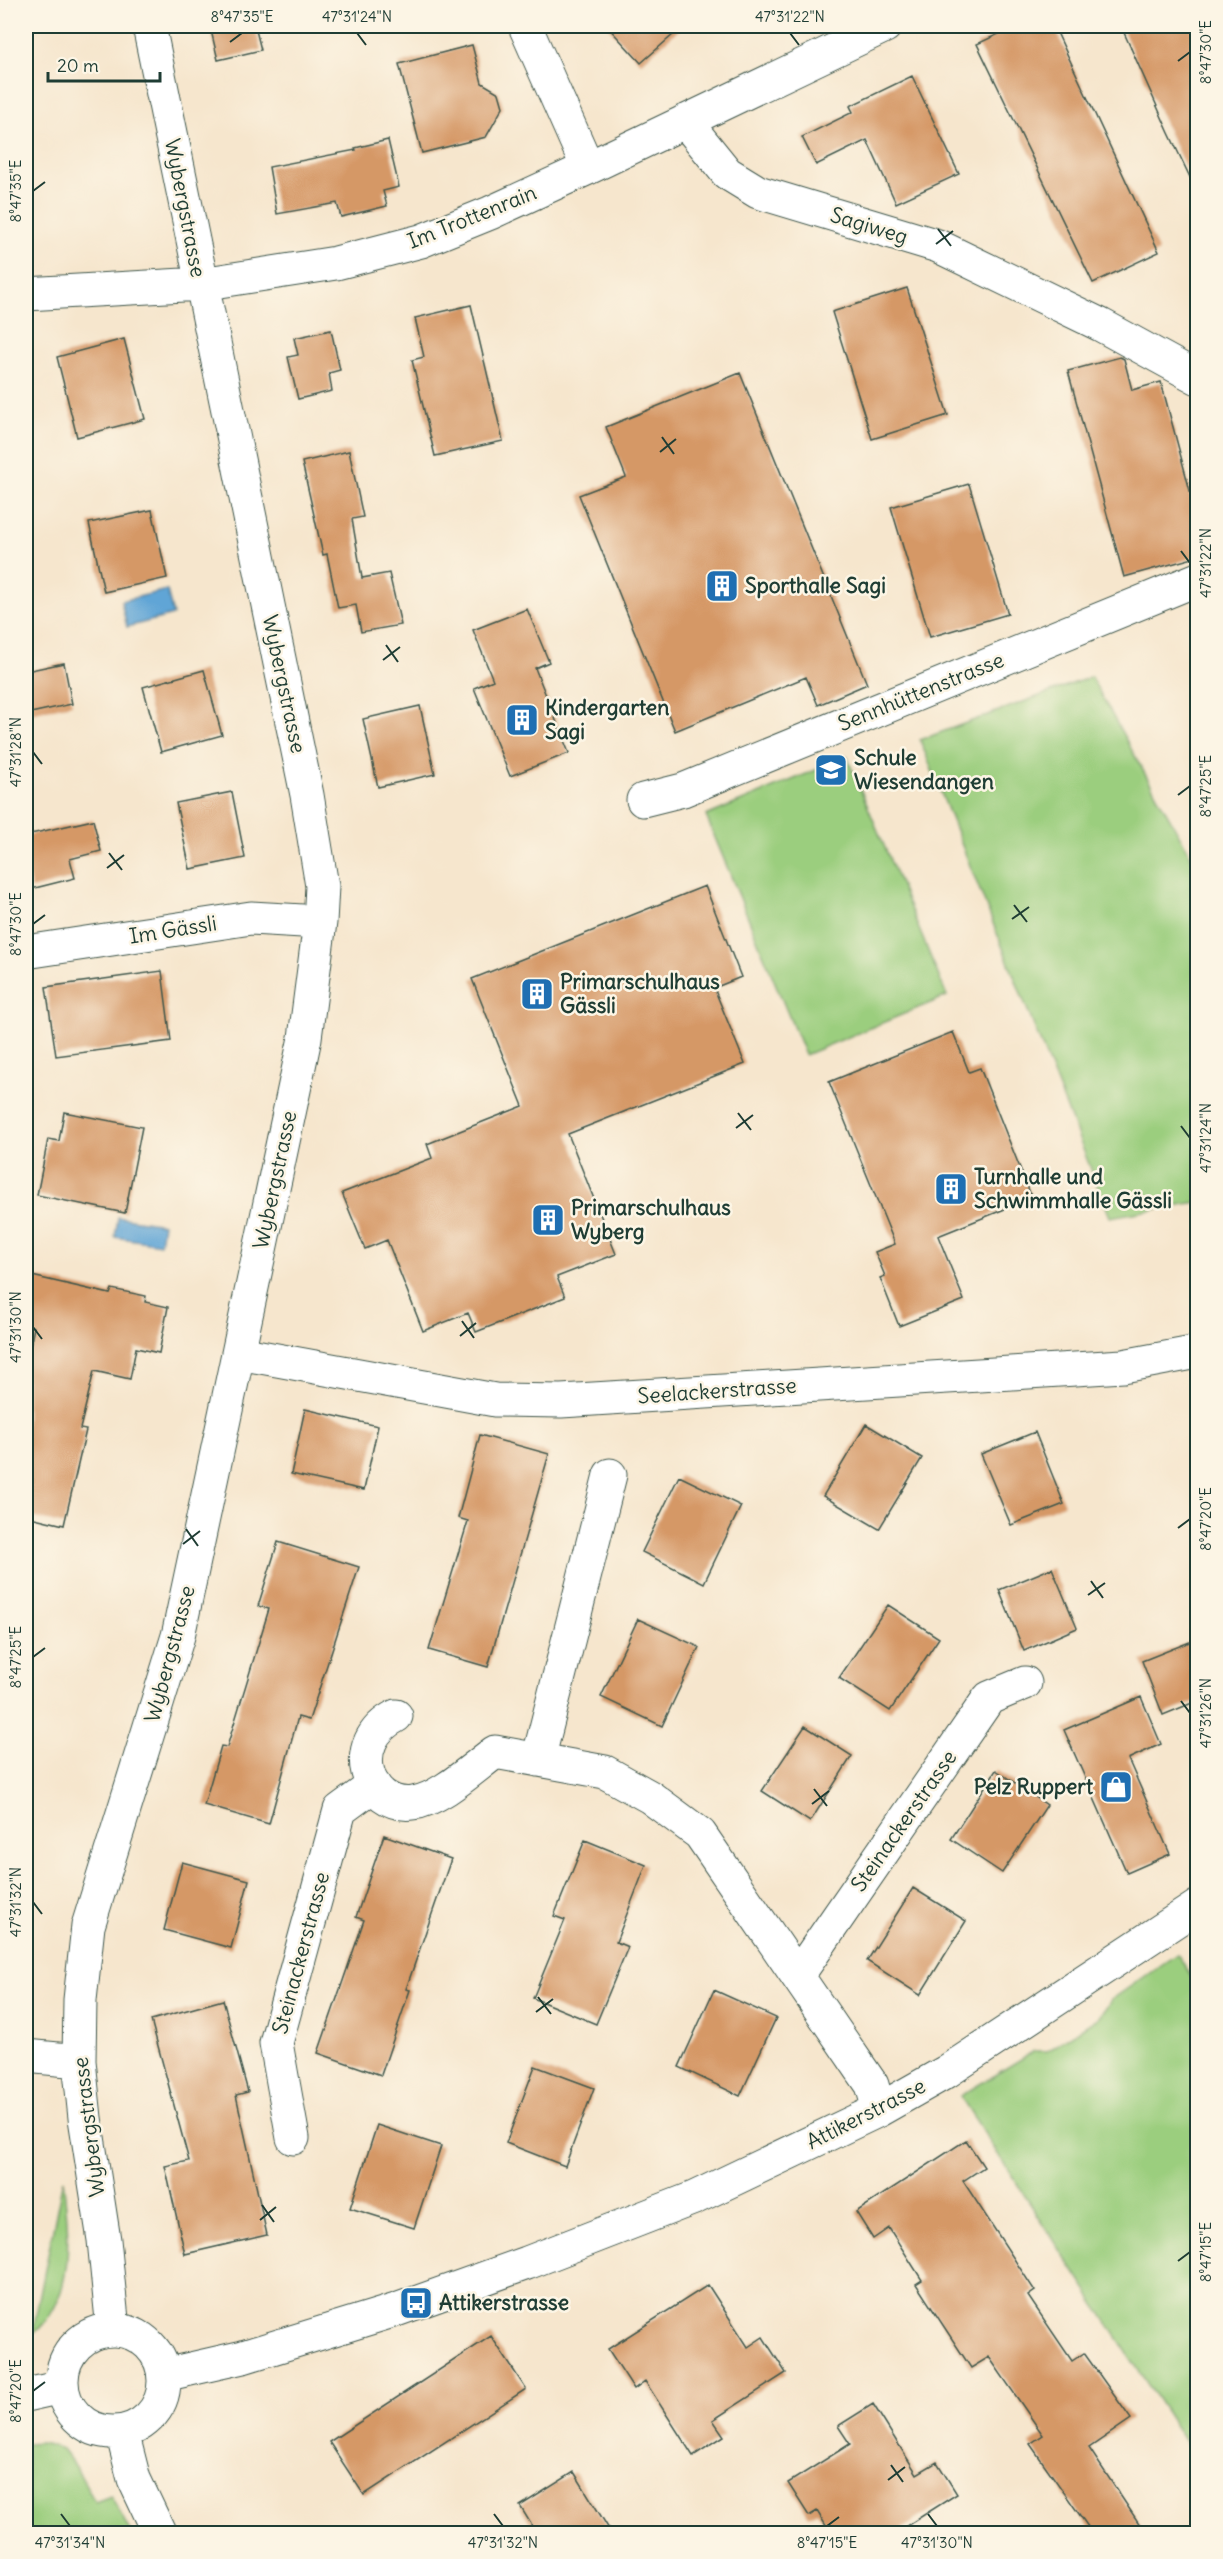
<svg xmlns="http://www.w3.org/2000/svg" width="1223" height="2559" viewBox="0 0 1223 2559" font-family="Delius,sans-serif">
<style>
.green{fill:#9bce7e;stroke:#5d8659;stroke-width:1.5}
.water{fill:#61a5d6;stroke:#407185;stroke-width:1.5}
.building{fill:#d59866}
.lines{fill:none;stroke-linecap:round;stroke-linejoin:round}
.minor-casing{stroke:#3f564b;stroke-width:35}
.minor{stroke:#fff;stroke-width:33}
.ticks{fill:none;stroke:#1f3d34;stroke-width:2}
.labels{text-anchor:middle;stroke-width:5;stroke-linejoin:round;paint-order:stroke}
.street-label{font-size:21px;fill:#1f3d34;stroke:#fcf5e5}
.poi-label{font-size:21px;font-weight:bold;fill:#1f3d34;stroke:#fcf5e5;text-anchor:start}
.neatline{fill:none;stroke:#1f3d34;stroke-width:2}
.ticks-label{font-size:15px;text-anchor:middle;fill:#1f3d34}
</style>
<rect width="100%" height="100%" fill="#fcf5e5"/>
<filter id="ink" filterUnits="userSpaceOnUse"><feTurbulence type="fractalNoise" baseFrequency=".0167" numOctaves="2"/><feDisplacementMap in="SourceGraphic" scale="12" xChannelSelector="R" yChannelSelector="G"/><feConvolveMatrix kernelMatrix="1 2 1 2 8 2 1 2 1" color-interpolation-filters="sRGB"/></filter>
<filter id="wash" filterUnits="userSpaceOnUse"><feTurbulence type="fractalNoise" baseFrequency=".008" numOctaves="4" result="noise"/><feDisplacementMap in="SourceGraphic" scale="24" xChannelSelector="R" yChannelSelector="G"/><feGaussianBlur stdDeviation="1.35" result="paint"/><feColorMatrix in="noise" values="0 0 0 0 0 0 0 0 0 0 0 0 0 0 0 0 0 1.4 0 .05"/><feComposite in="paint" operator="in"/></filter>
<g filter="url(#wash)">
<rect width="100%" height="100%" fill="#f6e6cd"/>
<path class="green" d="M1091,677l106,190v335l-87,15 -190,-477z
M847,757l100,239 -142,59 -99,-239z
M1177,1954l21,32 -1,474 -237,-364 74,-45h13l54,-35 10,-16z
M63,2179c6,51 14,121 -31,156z
M43,2443l19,6 14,18 19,35 16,-6 20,37h-105v-89z"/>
<path class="water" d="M167,590l6,25 -46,12 -6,-26z
M118,1217l45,7 -3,20 -45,-7z"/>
<g id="blocks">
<path class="building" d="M210,26h45l6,24 -43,10z
M607,26h76l-42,37z
M1016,26h38l105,226 -66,31 -116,-239z
M1121,26h76v166l-28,-59z
M472,45l10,38 17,10 4,14 -17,30 -64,16 -23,-89z
M912,76l47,98 -63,29 -29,-63 -51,25 -14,-28 51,-25 -3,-6z
M388,140l11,47 -16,4 4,15 -46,11 -4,-14 -60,11 -8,-47 87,-17 -1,-2z
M907,288l41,127 -76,24 -40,-127z
M471,305l32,136 -68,15 -23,-96 12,-3 -9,-39z
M331,330l9,40 -11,3 3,18 -34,8 -10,-42 10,-2 -4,-17z
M124,339l21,80 -68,18 -20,-80z
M1120,357l4,2 8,31 29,-8 36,135v40l-73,20 -56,-206z
M740,373l127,311 -49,21 -12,-28 -131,54 -96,-236 47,-18 -20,-50z
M349,451l14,66 -11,2 10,59 27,-5 12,52 -40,7 -5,-27 -18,3 -11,-54 -4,1 -21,-93z
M969,484l39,130 -78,23 -39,-130z
M152,510l15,68 -63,14 -15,-69z
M527,609l22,53 -14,6 34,85 -59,23 -36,-88 19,-8 -20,-50z
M64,663l8,41 -46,10v-43z
M204,670l18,65 -61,17 -18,-65z
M420,706l15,68 -57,13 -15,-68z
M232,792l13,66 -55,11 -14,-66z
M93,820l8,31 -31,8 5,19 -44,11 -5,-23v-31z
M705,886l36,91 -27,11 31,76 -177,70 48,120 -59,23 8,20 -89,35 -8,-19 -45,18 -36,-91 -22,9 -23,-56 90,-35 -5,-14 96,-38 -51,-127z
M162,971l9,70 -115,15 -10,-69z
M953,1032l16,40 11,-4 52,130 -94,38 26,64 -65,26 -19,-48 5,-2 -10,-24 20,-8 -66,-162z
M64,1112l78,15 -17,86 -88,-18 11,-56 11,2z
M32,1276l78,18 2,-5 34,7 -1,6 23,5 -9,46 -23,-5 -6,31 -36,-8 -14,58 6,1 -22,95 -38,-9v-149l8,-40 -8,-2v-20z
M305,1409l73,17 -14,64 -73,-16z
M866,1424l56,34 -43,71 -56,-33z
M1035,1432l29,72 -53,21 -30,-71z
M480,1435l69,19 -61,213 -59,-17 39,-129 -10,-3z
M679,1476l62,30 -37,77 -62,-31z
M278,1542l81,25 -50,153 -11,-3 -29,107 -65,-19 17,-59 6,1 42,-138 -11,-3z
M1052,1568l25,60 -53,23 -25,-61z
M888,1605l51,33 -49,73 -51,-33z
M638,1619l61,28 -37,79 -61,-29z
M1197,1639v62l-34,14 -21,-54z
M1141,1697l20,47 -33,15 42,95 -43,19 -63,-143z
M805,1726l47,30 -42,66 -48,-31z
M996,1770l51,35 -45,68 -51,-34z
M384,1835l67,24 -45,130 4,1 -29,85 -63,-22 46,-133 -8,-3z
M585,1840l61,25 -30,77 12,5 -32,77 -63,-26 32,-78 -11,-4z
M182,1862l67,18 -18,68 -67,-18z
M913,1888l53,33 -46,74 -53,-34z
M714,1990l62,28 -36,78 -61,-29z
M223,2000l25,92 -12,3 31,140 -82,19 -20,-88 24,-5 -38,-141z
M535,2066l59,22 -29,78 -59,-23z
M377,2125l64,21 -27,82 -64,-20z
M966,2140l18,27 -21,14 72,110 -7,5 44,65 12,-8 47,66 -42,29 57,86h-53l-63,-90 13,-9 -54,-78 -18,11 -55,-84 6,-4 -33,-52 -16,11 -17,-27z
M708,2285l40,62 15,-10 23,36 -73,47 11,16 -31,20 -48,-75 -11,8 -26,-40z
M491,2336l35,53 -162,106 -35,-53z
M873,2404l44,70 20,-12 20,32 -63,40h-63l-14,-23 -8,5 -21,-33 62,-39 -12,-18z
M574,2472l38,62h-75l-17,-28z"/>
</g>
</g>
<g filter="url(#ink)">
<use href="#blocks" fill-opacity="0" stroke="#3f564b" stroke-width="1.5"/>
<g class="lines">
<g class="minor-casing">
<path id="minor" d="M525,26l63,142
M685,121l42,52 31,19 180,54 163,79 97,53
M26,294l175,-10 135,-21 85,-22 69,-28 98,-45 297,-142
M643,800l40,-10 515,-211
M26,952l225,-34 69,4
M239,1353l256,47 66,1 562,-35 75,-14
M396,1716c-51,26 -30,93 17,87 26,-3 60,-35 82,-51l110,20 45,25 50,37 172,251 7,25
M538,1760l72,-285
M798,1975l191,-277 36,-15
M26,2056l53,5
M293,2138l-17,-95 64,-233 34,-25
M113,2330l-9,-90 -19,-122 -6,-57 1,-61 8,-74 90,-290 127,-598 15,-116 2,-36 -15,-91 -158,-769
M62 2381a51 51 0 1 1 102 0a51 51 0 1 1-102 0Z
M164,2375l79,-18 153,-47 131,-47 167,-65 185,-88 67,-38 252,-166
M26,2395l36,-8
M122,2432l12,47 26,55"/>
</g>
<use href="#minor" class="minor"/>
</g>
</g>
<path class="ticks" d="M357,33l9,12M790,33l9,12M230,42l12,-9M1178,61l12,-9M33,191l12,-9M938,229l13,17M936,244l17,-13M662,437l12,17M660,452l16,-13M1181,551l9,12M386,645l12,17M383,660l17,-13M33,752l9,12M1178,795l12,-9M109,853l13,17M107,868l17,-13M1014,905l13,17M1012,919l17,-12M33,924l12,-9M738,1113l13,17M1181,1126l9,12M736,1128l17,-13M462,1321l12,17M33,1327l9,12M460,1336l16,-13M1178,1528l12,-9M186,1529l12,17M183,1544l17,-13M1091,1581l12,17M1088,1595l17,-12M33,1657l12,-9M1181,1701l9,12M814,1789l13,17M812,1804l17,-13M33,1902l9,12M538,1997l13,17M536,2012l17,-13M262,2205l12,17M260,2220l16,-13M1178,2261l12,-9M33,2391l12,-9M891,2465l12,17M888,2480l17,-13M61,2514l9,12M494,2514l9,12M928,2514l9,12M827,2526l12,-9"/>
<defs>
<g id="building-square" transform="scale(1.725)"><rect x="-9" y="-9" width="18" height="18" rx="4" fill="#1f6fb2" stroke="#fcf5e5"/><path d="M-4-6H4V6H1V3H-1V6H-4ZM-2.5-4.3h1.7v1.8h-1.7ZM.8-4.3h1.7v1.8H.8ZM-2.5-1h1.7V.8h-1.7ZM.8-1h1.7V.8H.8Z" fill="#fff"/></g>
<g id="school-square" transform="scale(1.725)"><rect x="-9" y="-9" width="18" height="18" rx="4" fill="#1f6fb2" stroke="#fcf5e5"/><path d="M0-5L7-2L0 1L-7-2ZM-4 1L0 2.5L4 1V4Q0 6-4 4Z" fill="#fff"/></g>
<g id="shop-square" transform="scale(1.725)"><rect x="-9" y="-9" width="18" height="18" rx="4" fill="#1f6fb2" stroke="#fcf5e5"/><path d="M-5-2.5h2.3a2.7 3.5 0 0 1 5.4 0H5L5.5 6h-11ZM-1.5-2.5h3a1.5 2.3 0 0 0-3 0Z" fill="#fff"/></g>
<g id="bus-square" transform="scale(1.725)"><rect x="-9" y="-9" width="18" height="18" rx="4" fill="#1f6fb2" stroke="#fcf5e5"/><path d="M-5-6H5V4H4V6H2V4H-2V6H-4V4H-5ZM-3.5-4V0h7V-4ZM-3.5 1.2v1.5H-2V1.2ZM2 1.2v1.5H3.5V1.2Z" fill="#fff"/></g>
</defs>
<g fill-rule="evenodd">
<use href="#building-square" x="722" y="586"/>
<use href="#building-square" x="522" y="720"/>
<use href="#school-square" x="831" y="770"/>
<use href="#building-square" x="537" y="994"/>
<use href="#building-square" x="951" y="1189"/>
<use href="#building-square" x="548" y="1220"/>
<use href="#shop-square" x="1116" y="1787"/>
<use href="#bus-square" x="416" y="2303"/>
</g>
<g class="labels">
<g class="street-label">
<text transform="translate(185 208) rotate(79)" y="7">Wybergstrasse</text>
<text transform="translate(472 217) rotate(-22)" y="7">Im Trottenrain</text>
<text transform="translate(869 226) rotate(17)" y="7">Sagiweg</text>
<text transform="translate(284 684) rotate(78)" y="7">Wybergstrasse</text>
<text transform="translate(921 692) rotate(-22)" y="7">Sennhüttenstrasse</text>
<text transform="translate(173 930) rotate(-9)" y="7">Im Gässli</text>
<text transform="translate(275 1180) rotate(-78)" y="7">Wybergstrasse</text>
<text transform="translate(717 1391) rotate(-4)" y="7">Seelackerstrasse</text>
<text transform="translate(170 1654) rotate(-75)" y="7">Wybergstrasse</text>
<text transform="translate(904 1821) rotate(-55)" y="7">Steinackerstrasse</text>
<text transform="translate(301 1953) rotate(-75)" y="7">Steinackerstrasse</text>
<text transform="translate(866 2114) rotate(-27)" y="7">Attikerstrasse</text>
<text transform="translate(89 2127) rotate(-97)" y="7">Wybergstrasse</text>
</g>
<g class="poi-label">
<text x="745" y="593">Sporthalle Sagi</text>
<text x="545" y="715">Kindergarten<tspan x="545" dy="24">Sagi</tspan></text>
<text x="854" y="765">Schule<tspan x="854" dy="24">Wiesendangen</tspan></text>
<text x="560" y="989">Primarschulhaus<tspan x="560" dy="24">Gässli</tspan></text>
<text x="974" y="1184">Turnhalle und<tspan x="974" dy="24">Schwimmhalle Gässli</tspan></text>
<text x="571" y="1215">Primarschulhaus<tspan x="571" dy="24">Wyberg</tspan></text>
<text x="1093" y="1794" text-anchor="end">Pelz Ruppert</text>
<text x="439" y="2310">Attikerstrasse</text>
</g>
</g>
<rect width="1223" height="2559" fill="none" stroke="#fcf5e5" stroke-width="66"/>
<path d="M48 72v9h112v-9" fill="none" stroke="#1f3d34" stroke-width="3"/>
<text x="57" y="72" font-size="18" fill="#1f3d34" stroke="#fcf5e5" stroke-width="4.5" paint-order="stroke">20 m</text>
<rect x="33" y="33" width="1157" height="2493" class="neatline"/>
<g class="ticks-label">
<text x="242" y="22">8°47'35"E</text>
<text x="357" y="22">47°31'24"N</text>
<text x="790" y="22">47°31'22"N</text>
<text transform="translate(1206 52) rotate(-90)" y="5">8°47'30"E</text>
<text transform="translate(16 191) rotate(-90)" y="5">8°47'35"E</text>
<text transform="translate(1206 563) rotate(-90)" y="5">47°31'22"N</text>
<text transform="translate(16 752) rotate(-90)" y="5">47°31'28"N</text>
<text transform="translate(1206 786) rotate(-90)" y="5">8°47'25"E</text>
<text transform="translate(16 924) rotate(-90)" y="5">8°47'30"E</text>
<text transform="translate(1206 1138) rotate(-90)" y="5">47°31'24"N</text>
<text transform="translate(16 1327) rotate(-90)" y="5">47°31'30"N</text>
<text transform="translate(1206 1519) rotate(-90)" y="5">8°47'20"E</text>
<text transform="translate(16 1657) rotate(-90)" y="5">8°47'25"E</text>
<text transform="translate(1206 1713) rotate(-90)" y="5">47°31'26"N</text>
<text transform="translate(16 1902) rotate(-90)" y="5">47°31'32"N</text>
<text transform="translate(1206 2252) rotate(-90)" y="5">8°47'15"E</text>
<text transform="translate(16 2391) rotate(-90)" y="5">8°47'20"E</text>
<text x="70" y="2548">47°31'34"N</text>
<text x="503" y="2548">47°31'32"N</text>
<text x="827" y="2548">8°47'15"E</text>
<text x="937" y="2548">47°31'30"N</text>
</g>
</svg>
